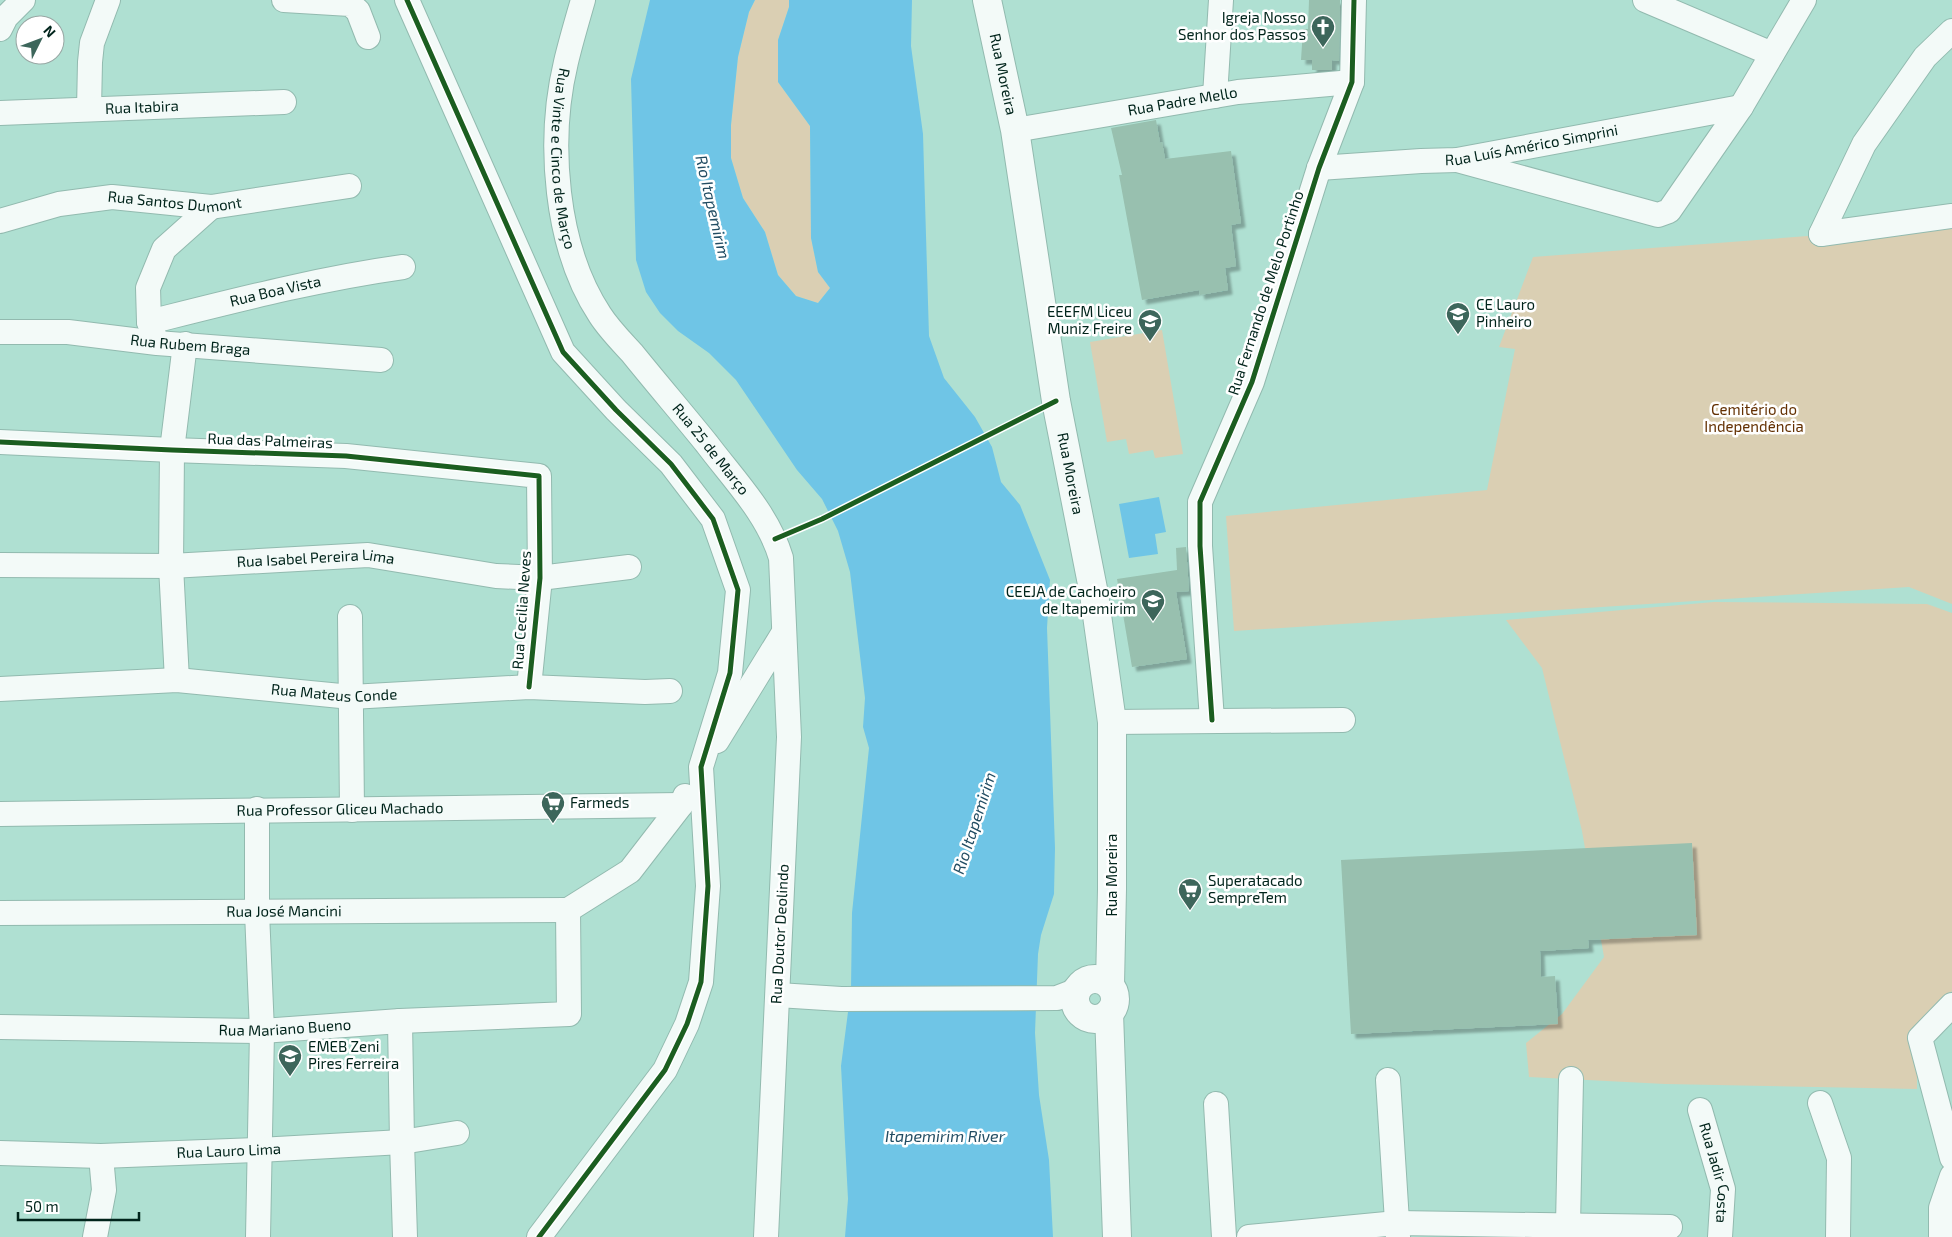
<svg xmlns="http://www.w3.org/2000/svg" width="1952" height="1237" viewBox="0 0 1952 1237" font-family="'Exo 2',sans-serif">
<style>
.green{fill:#dacfb3}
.water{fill:#6fc5e6}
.building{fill:#98c0af;filter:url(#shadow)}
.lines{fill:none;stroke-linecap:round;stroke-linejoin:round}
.minor-casing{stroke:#92baaf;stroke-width:26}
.major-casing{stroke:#92baaf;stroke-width:30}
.minor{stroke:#f3faf8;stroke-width:24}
.major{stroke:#f3faf8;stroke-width:28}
.cycleway-casing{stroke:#fff;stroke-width:8}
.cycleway{stroke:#1b5e20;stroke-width:5}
.labels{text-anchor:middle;stroke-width:5;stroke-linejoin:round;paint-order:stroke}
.poi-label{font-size:15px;fill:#00241b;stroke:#fff;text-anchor:start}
.street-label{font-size:15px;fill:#00241b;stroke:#fff}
.park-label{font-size:15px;fill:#633002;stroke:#fff}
.water-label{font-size:16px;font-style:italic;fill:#224d63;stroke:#fff}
</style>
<defs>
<filter id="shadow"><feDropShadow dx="4.5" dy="4.5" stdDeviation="1" flood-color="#0004"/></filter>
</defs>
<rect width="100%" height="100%" fill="#afe0d2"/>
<path class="green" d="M755,0h34v7l-11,33v42l32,44 1,112 7,34 12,16 -12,15 -22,-7 -18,-21 -13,-43 -22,-34 -12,-40v-33l7,-68 11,-45z
M1952,225v379l-43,-17 -675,44 -8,-115 261,-26 28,-141 -16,-2 34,-90z
M1162,330l21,124 -28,4 -2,-8 -24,4 -3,-15 -19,3 -17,-100z
M1714,602l213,2 25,9v378l-35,36v62l-252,-5 -136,-7 -3,-34 36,-29 42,-57 -22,-126 -40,-163 -36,-48z"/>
<path class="water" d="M650,0h105l-6,12 -11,45 -7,68v33l12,40 22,34 13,43 18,21 22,7 12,-15 -12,-16 -7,-34 -1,-112 -32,-44v-42l11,-33v-7h123l-1,46 12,88 6,202 15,42 31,39 17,30 9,35 19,23 30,75 -3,48 8,220 -1,46 -13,41 -3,19 -3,79 4,62 10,65 4,77h-208l3,-38 -7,-133 10,-77 1,-76 17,-165 -6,-21 2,-29 -15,-126 -12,-41 -16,-32 -25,-29 -61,-90 -27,-27 -31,-22 -18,-18 -14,-21 -10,-32 -5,-181z
M1159,497l7,35 -11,2 3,20 -29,4 -10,-54z"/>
<path class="building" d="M1309,0h31l-1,61 -7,-1v10h-20v-10h-11l2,-31h5z
M1156,120l4,23 2,-1 3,17 66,-8 10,72 -10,2 5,41 -11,2 3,22 -28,5 -1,-5 -57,10 -23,-125h3l-11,-47z
M1186,547l3,44 -13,1 11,67 -55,8 -15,-88 60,-9 -1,-22z
M1692,843l5,92 -109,5 1,8 -49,3 1,26 14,-1 3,48 -207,10 -10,-174z"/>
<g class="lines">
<g class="minor-casing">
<g id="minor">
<path d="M284,0l66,4 8,7 10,26"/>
<path d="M407,0l156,352 53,58 55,54 42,55 25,71 -8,83 -29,94 7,119 -7,96 -14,42 -22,46 -126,167"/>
<path id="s1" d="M583,0c-6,21 -12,41 -17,62 -19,79 -11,185 34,253 9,14 21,26 32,38 25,31 50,60 75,91 27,36 61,70 74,114l8,179 -23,500"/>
<path d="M1645,0l127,54"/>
<path d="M0,29l6,-12 17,-17"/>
<path d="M1215,96l6,-96"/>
<path d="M89,109l1,-47 2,-19 16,-43"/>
<path id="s2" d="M0,113l284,-11"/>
<path id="s3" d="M1015,130l223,-38 114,-10"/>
<path d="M1457,160l201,55 11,-4 72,-104 63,-107"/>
<path id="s4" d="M1319,168l102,-7 36,-1 284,-53"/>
<path id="s5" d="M0,221l59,-17 53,-7 99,10 138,-21"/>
<path d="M1821,234l43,-90 61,-87 27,-26"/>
<path d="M1821,234l131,-18"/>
<path id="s6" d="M149,322c84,-21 168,-43 254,-55"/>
<path id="s7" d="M0,332h68l89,11 224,17"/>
<path d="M154,335l-5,-13 -1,-34 16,-39 47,-42"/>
<path d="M0,442l172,8 174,6 193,20 1,102 -11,109"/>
<path id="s8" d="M0,565l171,1 197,-11 128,21 44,2 89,-11"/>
<path d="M350,617l2,193"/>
<path d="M177,680l-6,-114 1,-116 13,-106"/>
<path id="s9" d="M0,689l177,-9 174,17 178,-10 116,5 25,-1"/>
<path d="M1212,720l-12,-174v-44l52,-120 67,-214 33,-86 2,-82"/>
<path d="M1112,722l231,-2"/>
<path d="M717,741l67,-109"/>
<path d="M257,809v103l5,119 -4,206"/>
<path id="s10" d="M0,814l681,-9"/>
<path d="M568,910l62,-39 51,-66 4,-9"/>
<path id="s11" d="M0,913l568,-3"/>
<path d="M778,995l63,4 216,-1 13,-5 10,-7"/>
<path d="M1952,1005l-32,33 32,120"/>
<path d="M400,1021l2,121 3,95"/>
<path id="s12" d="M0,1027l262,4 138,-10 169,-7 -1,-104"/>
<path d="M1388,1080l10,157"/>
<path d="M1820,1103l19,55 -1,79"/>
<path d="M1216,1104l8,133"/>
<path id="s13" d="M1700,1110l23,79 -3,48"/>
<path id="s14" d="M0,1153l101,3 158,-6 143,-8 55,-9"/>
<path d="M1568,1225l3,-146"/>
<path d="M95,1237l9,-47 -3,-34"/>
<path d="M1249,1237l148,-14 273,4"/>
<path d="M1941,1237v-29l11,-32"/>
</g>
</g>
<g class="major-casing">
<g id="major">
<path id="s15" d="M987,0l28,130 41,271 38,193 18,128v167l-2,96"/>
<circle cx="1095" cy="999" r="20"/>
<path d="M1109,1013l8,224"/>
</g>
</g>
<use href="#minor" class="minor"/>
<use href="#major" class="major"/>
<g class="cycleway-casing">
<path id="cycleway" d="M407,0l156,352 53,58 55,54 42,55 25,71 -8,83 -29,94 7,119 -7,96 -14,42 -22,46 -126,167
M0,442l172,8 174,6 193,20 1,102 -11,109
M775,539l47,-20 234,-118
M1212,720l-12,-174v-44l52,-120 67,-214 33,-86 2,-82"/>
</g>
<use href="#cycleway" class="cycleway"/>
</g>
<defs>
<g id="church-pin" transform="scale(1.25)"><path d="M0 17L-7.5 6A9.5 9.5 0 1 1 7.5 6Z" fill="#3d665b" stroke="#fff"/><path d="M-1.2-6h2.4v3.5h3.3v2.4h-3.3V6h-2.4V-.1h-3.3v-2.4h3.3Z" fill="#fff"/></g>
<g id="school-pin" transform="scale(1.25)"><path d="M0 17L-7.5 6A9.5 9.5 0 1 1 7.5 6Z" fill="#3d665b" stroke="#fff"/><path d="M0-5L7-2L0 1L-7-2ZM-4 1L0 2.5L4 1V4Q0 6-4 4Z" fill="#fff"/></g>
<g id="supermarket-pin" transform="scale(1.25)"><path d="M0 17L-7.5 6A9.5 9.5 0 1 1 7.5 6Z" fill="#3d665b" stroke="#fff"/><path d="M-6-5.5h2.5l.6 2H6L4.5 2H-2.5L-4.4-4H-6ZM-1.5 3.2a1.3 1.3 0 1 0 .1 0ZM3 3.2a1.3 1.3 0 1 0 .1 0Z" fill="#fff"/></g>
</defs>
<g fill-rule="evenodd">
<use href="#church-pin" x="1323" y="27"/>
<use href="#school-pin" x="1458" y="314"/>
<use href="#school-pin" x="1150" y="321"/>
<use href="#school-pin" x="1153" y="601"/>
<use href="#supermarket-pin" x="553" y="803"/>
<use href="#supermarket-pin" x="1190" y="890"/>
<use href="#school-pin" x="290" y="1056"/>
</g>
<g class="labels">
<g class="poi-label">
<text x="1306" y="23" text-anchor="end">Igreja Nosso<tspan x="1306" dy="17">Senhor dos Passos</tspan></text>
<text x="1476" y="310">CE Lauro<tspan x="1476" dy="17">Pinheiro</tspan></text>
<text x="1132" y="317" text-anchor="end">EEEFM Liceu<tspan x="1132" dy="17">Muniz Freire</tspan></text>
<text x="1136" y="597" text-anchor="end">CEEJA de Cachoeiro<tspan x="1136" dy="17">de Itapemirim</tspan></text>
<text x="570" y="808">Farmeds</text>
<text x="1208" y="886">Superatacado<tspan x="1208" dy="17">SempreTem</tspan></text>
<text x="308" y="1052">EMEB Zeni<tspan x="308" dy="17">Pires Ferreira</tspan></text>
</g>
<g class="street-label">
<text dy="5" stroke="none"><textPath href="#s15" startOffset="76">Rua Moreira</textPath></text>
<text dy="5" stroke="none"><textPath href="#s3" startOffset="170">Rua Padre Mello</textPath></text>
<text dy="5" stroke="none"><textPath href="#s2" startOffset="142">Rua Itabira</textPath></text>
<text dy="5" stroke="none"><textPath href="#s4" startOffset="214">Rua Luís Américo Simprini</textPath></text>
<text dy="5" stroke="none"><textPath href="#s1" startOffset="162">Rua Vinte e Cinco de Março</textPath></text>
<text dy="5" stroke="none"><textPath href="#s5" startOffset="178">Rua Santos Dumont</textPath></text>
<text dy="5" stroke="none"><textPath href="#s6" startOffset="130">Rua Boa Vista</textPath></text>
<text transform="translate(1266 293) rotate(-72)" y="5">Rua Fernando de Melo Portinho</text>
<text dy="5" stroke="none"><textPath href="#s7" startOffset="191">Rua Rubem Braga</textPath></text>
<text transform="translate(270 441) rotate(2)" y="5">Rua das Palmeiras</text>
<text dy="5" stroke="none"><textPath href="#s1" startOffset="500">Rua 25 de Março</textPath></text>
<text dy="5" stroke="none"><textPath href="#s15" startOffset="481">Rua Moreira</textPath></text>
<text dy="5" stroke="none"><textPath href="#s8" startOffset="316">Rua Isabel Pereira Lima</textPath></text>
<text transform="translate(522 610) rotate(-86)" y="5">Rua Cecilia Neves</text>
<text dy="5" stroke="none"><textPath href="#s9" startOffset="335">Rua Mateus Conde</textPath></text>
<text dy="5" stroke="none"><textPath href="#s10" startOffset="340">Rua Professor Gliceu Machado</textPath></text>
<text transform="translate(1112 875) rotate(-90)" y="5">Rua Moreira</text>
<text dy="5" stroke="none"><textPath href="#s11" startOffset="284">Rua José Mancini</textPath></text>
<text transform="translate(780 934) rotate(-87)" y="5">Rua Doutor Deolindo</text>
<text dy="5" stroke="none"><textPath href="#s12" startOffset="285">Rua Mariano Bueno</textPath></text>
<text dy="5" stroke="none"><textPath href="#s14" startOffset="229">Rua Lauro Lima</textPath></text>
<text dy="5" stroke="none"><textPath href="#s13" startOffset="65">Rua Jadir Costa</textPath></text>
</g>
<g class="park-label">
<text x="1754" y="415">Cemitério do<tspan x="1754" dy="17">Independência</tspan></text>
</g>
<g class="water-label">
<text transform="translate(713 207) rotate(77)" y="6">Rio Itapemirim</text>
<text transform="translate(974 823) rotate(-72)" y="6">Rio Itapemirim</text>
<text x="945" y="1142">Itapemirim River</text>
</g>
</g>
<g transform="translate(40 40) rotate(48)"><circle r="24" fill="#ffffff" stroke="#99a7a4"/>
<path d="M0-4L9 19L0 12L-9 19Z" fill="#3d665b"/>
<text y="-8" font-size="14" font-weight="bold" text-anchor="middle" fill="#00241b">N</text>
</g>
<path d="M18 1212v8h121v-8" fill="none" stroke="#00241b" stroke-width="2.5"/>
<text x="25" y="1212" font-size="15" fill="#00241b" stroke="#ffffff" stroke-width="4" paint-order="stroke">50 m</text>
</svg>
